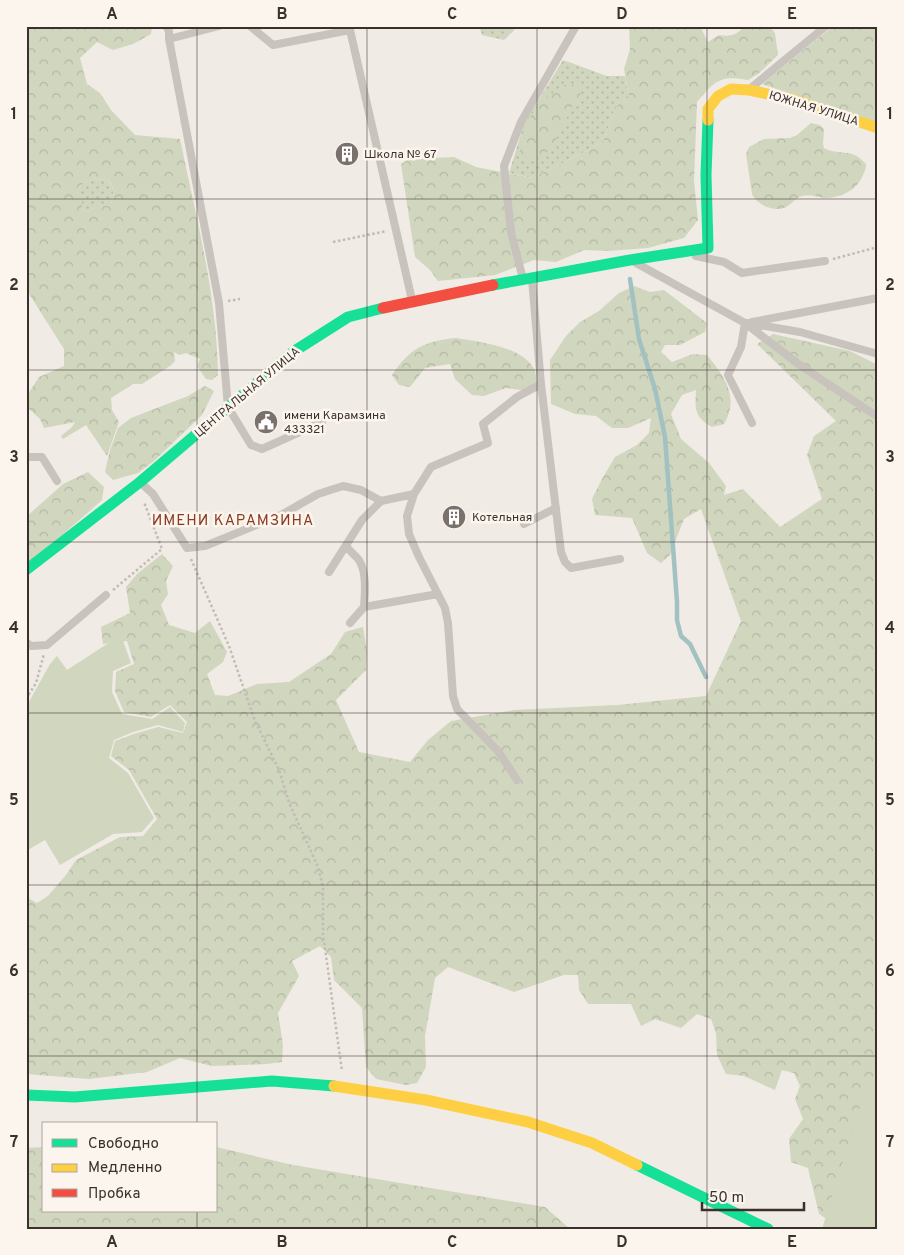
<svg xmlns="http://www.w3.org/2000/svg" width="904" height="1255" viewBox="0 0 904 1255" font-family="Overpass,sans-serif">
<style>
.grass{fill:url(#grass-dots)}
.forest{fill:url(#forest-crowns);fill-rule:evenodd}
.garden{fill:#d1d6bf}
.lines{fill:none;stroke-linecap:round;stroke-linejoin:round}
.stream{stroke:#a1c2c1;stroke-width:4.5}
.path{stroke:#c2bbb6;stroke-width:2.5;stroke-dasharray:2.5 2.5;stroke-linecap:butt}
.lane{stroke:#c9c3be;stroke-width:8}
.fast{stroke:#16e098;stroke-width:11}
.slow{stroke:#ffcf43;stroke-width:11}
.jam{stroke:#f24e42;stroke-width:11}
.grid{fill:none;stroke:#3b302b;stroke-width:1;stroke-opacity:0.55}
.labels{text-anchor:middle;stroke-width:5;stroke-linejoin:round;paint-order:stroke}
.street-label{font-size:12px;fill:#3b302b;stroke:#fbf5ee}
.poi-label{font-size:12px;fill:#3b302b;stroke:#fbf5ee;text-anchor:start}
.quarter-label{font-size:15px;letter-spacing:1px;fill:#8c3b22;stroke:#fbf5ee}
.neatline{fill:none;stroke:#3b302b;stroke-width:2}
.grid-label{font-size:16px;text-anchor:middle;font-weight:bold;fill:#3b302b}
</style>
<defs>
<pattern id="grass-dots" width="8" height="8" patternUnits="userSpaceOnUse" patternTransform="scale(1.25)"><rect width="8" height="8" fill="#d1d6bf"/><path d="M2 2h.1M6 6h.1" fill="none" stroke="#b4b8a4" stroke-width="1.8" stroke-linecap="round"/></pattern>
<pattern id="forest-crowns" width="20" height="18" patternUnits="userSpaceOnUse" patternTransform="scale(1.25)"><rect width="20" height="18" fill="#d1d6bf"/><path d="M2 6a3 3 0 1 1 6 0M12 15a3 3 0 1 1 6 0" fill="none" stroke="#b4b8a4"/></pattern>
</defs>
<rect width="100%" height="100%" fill="#f0ebe5"/>
<path class="grass" d="M479,26h39l-14,14 -22,-5z
M563,60l44,16h18l4,21 -14,10 -12,35 -32,17 -39,19 -23,-5 15,-49z
M94,178l5,2 8,-1c8,8 8,17 3,26l-16,3 -6,4 -6,-2 -4,-20 3,-5z"/>
<path class="forest" d="M26,26h126l-1,8 -18,10 -20,6 -16,-8 -17,16 7,26 13,9 11,17 24,25 45,4c16,78 37,156 38,236l-6,5 -6,-1 -9,-13 3,-7 -14,-6 -7,2 -5,-3 1,9 -5,5 -28,18h-9l-22,14 1,12 7,12 -12,34 -21,-31 -23,14 -2,-3 11,-9 3,-5 -31,6 -4,-9 -14,-13v-9l13,-20 25,-11v-17l-38,-60zM94,178l5,2 8,-1c8,7 8,17 3,26l-16,3 -6,4 -6,-2v-14l-4,-6 3,-5z
M629,26h71l8,16 11,-7c10,2 19,0 25,-9h25l6,7 3,22 -20,19 -10,6c-29,-5 -33,1 -51,22l-3,79 4,39 -14,18 -36,10 -40,3 -24,-1 -28,12 -22,-2 -39,15 -57,6 -8,-11 -15,-13 -14,-93 8,-5 45,-2 22,10 56,11 39,-19 32,-17 12,-35 14,-10 -5,-28 6,-20z
M833,26h45v98l-116,-40z
M564,85h11l6,3 -1,9 -8,10 -6,13 -6,9 -7,18 -12,10 -14,4 -7,-9c3,-33 17,-50 44,-67z
M811,123l9,2 4,4 -1,15 1,4c17,9 26,-2 42,16 0,6 -2,9 -5,15 -6,12 -22,19 -36,19 -8,-1 -15,-4 -23,-2 -7,2 -10,8 -16,11 -11,6 -29,-2 -34,-13l-6,-40 3,-7 15,-8 26,-1 7,-3z
M634,286l16,6 14,-2 43,33 -2,9 -25,13h-15l-4,7 11,10 21,-8 14,1c17,21 33,42 17,69l-12,3c-18,-10 -17,-18 -16,-37l-14,5 -11,19 10,25 28,24 17,23 -2,9 19,-6 37,38 42,-28 -15,-44 7,-19 22,-15 -79,-77 16,-10 77,17 28,14v716l-36,148 -23,-15 -11,-46 -17,-6 -2,-23 14,-20 -8,-20 5,-13 -6,-13 -12,-3 -7,20 -31,-14 -18,-2 -9,-19 -1,-22 -5,-14 -14,-5 -16,14 -26,-9 -14,7 -10,-22h-43l-9,-14 -1,-15h-14l-50,17 -66,-25 -13,11 -10,58 1,31 -9,16 -11,2 -30,-6 -10,-12 -4,-59 -28,-28 -3,-23 -11,-11 -28,15 7,15 -21,37 5,32 -1,17 -15,2 -55,2 -32,-8 -33,14 -58,7 -63,-5v-177l11,6 11,-7 18,-21 10,-15 44,-23 23,-1 14,-17 -28,-49 -18,-14 4,-15 19,-7 24,-7 25,6 4,-11 -17,-17 -19,12 -27,-5 -9,-21 1,-19 18,-8 -7,-23 -24,3 -2,-17 29,-14 -4,-26 11,-13 25,-20 11,12 -7,15 2,13 -7,11 8,20 26,8 15,-12 17,31 -4,10 -16,12 8,21 13,1 29,-12 32,-2 42,-28 14,-22 18,-5 4,24 -1,19 -30,30 23,52 51,10 18,-22 23,-19 63,-11 103,-5 89,-9 35,-75 -40,-112 -17,10 -14,36 -9,8 -14,-10 -15,-35 -37,-3 -3,-16 10,-20 13,-22 22,-12 12,-12 2,-15 -23,10h-16l-16,-12 -21,-2 -24,-10 -1,-44 16,-24 14,-14 19,-11 20,-18z
M456,338c24,4 63,8 77,29 3,4 3,10 4,15l-11,8h-6l-14,-2 -22,8 -12,-1 -17,-16 -5,-15 -25,4 -15,19 -11,-2 -7,-10c18,-27 33,-34 64,-37z
M205,386l9,5 -12,24 -48,46 -16,12 -25,7 -8,-8 5,-22 8,-22 13,-10 57,-22z
M88,472l16,15 -2,13 -76,67v-50l37,-33z
M44,1147v64h172v-64l77,18 252,42 25,22h-544v-81z"/>
<path class="garden" d="M121,635l10,28 -18,8 -1,21 10,22 30,5 18,-12 15,16 -2,9 -25,-7 -25,7 -19,8 -5,18 19,15 26,45 -12,14 -29,2 -53,31 -15,-25 -19,11v-144l24,-43 7,-8 10,14z
M878,1076v153h-56l46,-148z"/>
<g class="lines">
<path class="stream" d="M630,279l9,60 16,50 10,48 12,165v18l4,16 9,8 16,33"/>
<path class="path" d="M333,242l54,-11
M833,259l45,-12
M228,301l12,-2
M191,559l38,87 26,75 24,49 11,35 28,62 5,20v47l19,137
M113,590l49,-41 -18,-47
M26,699l10,-16 8,-29"/>
<path class="lane" d="M166,26l3,5v8
M219,26l-50,13 50,264 9,104 23,38 11,4 60,-27
M250,26l23,19 77,-15 62,270
M752,87l74,-61
M696,256l28,6 18,11 83,-12
M636,263l109,60 56,43 77,51
M523,279l-12,-47 -7,-66 17,-44 55,-96
M532,279l9,105 20,168 4,10 6,6 49,-9
M752,322l126,-24
M745,323l-4,24 -13,28 24,48
M747,323l53,9 78,22
M26,457h16l15,24
M141,483l12,11 34,54 18,-2 76,-31 37,-21 25,-8 18,4 20,11
M414,494l-7,22 2,18 10,23 26,51 3,15 5,73 4,13 41,42 19,29
M524,524l32,-16
M346,545c3,6 9,10 13,15 8,13 6,33 5,47
M329,572l33,-52 19,-19 33,-7 17,-27 57,-24 -5,-19 34,-27 24,-13
M350,623l14,-16 74,-13
M26,642l5,4 16,-1 59,-50"/>
<path class="fast" d="M493,285l137,-25 78,-12 -2,-73 2,-55
M26,570l114,-88 153,-130 55,-35 35,-9
M26,1095l49,2 197,-16 62,5
M637,1165l131,64"/>
<path class="slow" d="M708,120v-11l10,-13 13,-7 18,1 42,9 87,29
M334,1086l92,14 102,22 64,21 45,22"/>
<path class="jam" d="M383,308l110,-23"/>
</g>
<path class="grid" d="M197,26v1098M367,26v1203M537,26v1203M707,26v1203M26,199h852M26,370h852M26,542h852M26,713h852M26,885h852M26,1056h852M197,1211v18"/>
<defs>
<g id="building-disc" transform="scale(1.25)"><circle r="9.5" fill="#7a716c" stroke="#fbf5ee"/><path d="M-4-6H4V6H1V3H-1V6H-4ZM-2.5-4.3h1.7v1.8h-1.7ZM.8-4.3h1.7v1.8H.8ZM-2.5-1h1.7V.8h-1.7ZM.8-1h1.7V.8H.8Z" fill="#fff"/></g>
<g id="civic-disc" transform="scale(1.25)"><circle r="9.5" fill="#7a716c" stroke="#fbf5ee"/><path d="M-.6-6.5H3V-4.5H.6V-3L4-1V1h2V6H-6V1h2V-1L-.6-3ZM-1.2 2.5V6h2.4V2.5Z" fill="#fff"/></g>
</defs>
<g fill-rule="evenodd">
<use href="#building-disc" x="347" y="154"/>
<use href="#civic-disc" x="266" y="422"/>
<use href="#building-disc" x="454" y="517"/>
</g>
<g class="labels">
<g class="street-label">
<text transform="translate(814 108) rotate(17)" y="4">ЮЖНАЯ УЛИЦА</text>
<text transform="translate(247 392) rotate(-40)" y="4">ЦЕНТРАЛЬНАЯ УЛИЦА</text>
</g>
<g class="poi-label">
<text x="364" y="158">Школа № 67</text>
<text x="284" y="419">имени Карамзина<tspan x="284" dy="14">433321</tspan></text>
<text x="472" y="521">Котельная</text>
</g>
<g class="quarter-label">
<text x="233" y="525">ИМЕНИ КАРАМЗИНА</text>
</g>
</g>
<rect width="904" height="1255" fill="none" stroke="#fbf5ee" stroke-width="55"/>
<rect x="42" y="1122" width="175" height="90" fill="#fbf5ee" stroke="#aea6a0"/>
<rect x="52" y="1139" width="25" height="8" fill="#16e098" stroke="#aea6a0"/>
<text x="88" y="1148" font-size="15" fill="#3b302b">Свободно</text>
<rect x="52" y="1164" width="25" height="8" fill="#ffcf43" stroke="#aea6a0"/>
<text x="88" y="1172" font-size="15" fill="#3b302b">Медленно</text>
<rect x="52" y="1189" width="25" height="8" fill="#f24e42" stroke="#aea6a0"/>
<text x="88" y="1198" font-size="15" fill="#3b302b">Пробка</text>
<path d="M702 1202v8h102v-8" fill="none" stroke="#3b302b" stroke-width="2.5"/>
<text x="709" y="1202" font-size="15" fill="#3b302b" stroke="#fbf5ee" stroke-width="4" paint-order="stroke">50 m</text>
<rect x="28" y="28" width="848" height="1200" class="neatline"/>
<g class="grid-label">
<text x="112" y="19">A</text>
<text x="282" y="19">B</text>
<text x="452" y="19">C</text>
<text x="622" y="19">D</text>
<text x="792" y="19">E</text>
<text x="14" y="119">1</text>
<text x="890" y="119">1</text>
<text x="14" y="290">2</text>
<text x="890" y="290">2</text>
<text x="14" y="462">3</text>
<text x="890" y="462">3</text>
<text x="14" y="633">4</text>
<text x="890" y="633">4</text>
<text x="14" y="805">5</text>
<text x="890" y="805">5</text>
<text x="14" y="976">6</text>
<text x="890" y="976">6</text>
<text x="14" y="1147">7</text>
<text x="890" y="1147">7</text>
<text x="112" y="1247">A</text>
<text x="282" y="1247">B</text>
<text x="452" y="1247">C</text>
<text x="622" y="1247">D</text>
<text x="792" y="1247">E</text>
</g>
</svg>
